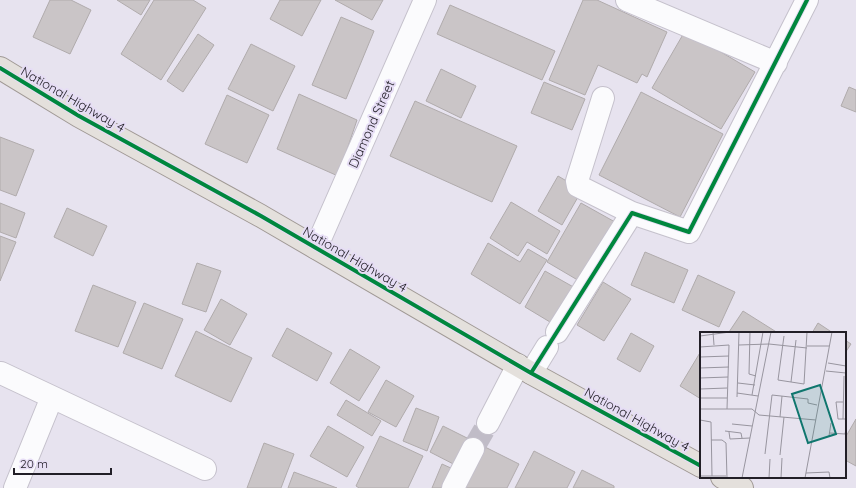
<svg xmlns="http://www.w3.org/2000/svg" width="856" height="488" viewBox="0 0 856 488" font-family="Quicksand,sans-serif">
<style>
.building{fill:#cac5c7;stroke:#b0abac}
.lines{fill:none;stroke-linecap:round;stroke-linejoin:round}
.minor-tunnel{stroke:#c0bcc7;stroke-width:22;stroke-dasharray:22 11;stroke-linecap:butt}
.minor-casing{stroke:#c5c1cc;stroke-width:24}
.major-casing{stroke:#a09995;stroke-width:24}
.minor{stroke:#fbfbfd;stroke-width:22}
.major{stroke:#e4e0dc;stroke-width:22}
.cycleway-casing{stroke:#e6ddf5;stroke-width:6}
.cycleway{stroke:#00873e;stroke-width:4}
.labels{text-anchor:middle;stroke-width:4;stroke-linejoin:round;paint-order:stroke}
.street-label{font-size:13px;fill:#221f27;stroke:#e6ddf5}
.inset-road{fill:none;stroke:#98959f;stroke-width:1}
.view{fill:#0f766e;fill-opacity:0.15;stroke:#0f766e;stroke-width:2}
.inset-edge{fill:none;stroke:#221f27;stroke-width:2}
</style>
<rect width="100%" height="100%" fill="#e7e3ef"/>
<path class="building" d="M50,0h21l20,10 -21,44 -37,-17z
M117,0h33l-9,15z
M154,0h39l13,8 -45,72 -40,-26z
M280,0h41l-19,36 -32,-17z
M335,0h48l-11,20z
M583,0h14l70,32 -20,45 -5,-3 -5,9 -39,-18 -13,30 -36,-15z
M450,5l105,46 -13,29 -105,-46z
M341,17l33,14 -28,68 -34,-14z
M685,31l70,41 -34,57 -69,-41z
M198,34l16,11 -31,47 -16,-11z
M251,44l44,22 -22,45 -45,-22z
M441,69l35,17 -15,32 -35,-17z
M544,82l41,17 -13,31 -41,-17z
M849,87l7,3v22l-15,-6z
M641,92l82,42 -43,83 -81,-42z
M299,94l58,26 -19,56 -61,-27z
M227,95l42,20 -22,48 -42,-19z
M415,101l102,45 -25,56 -102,-46z
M0,137l34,13 -18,46 -16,-6z
M558,176l24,14 -20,35 -24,-14z
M511,202l49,29 -13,23 -20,-12 -9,14 -28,-18z
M0,203l25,10 -9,25 -16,-6z
M581,203l34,19 -34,60 -34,-20z
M67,208l40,18 -14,30 -39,-19z
M0,236l16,6 -16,39z
M488,243l32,19 8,-13 19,11 -27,44 -49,-30z
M645,252l43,18 -14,33 -43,-18z
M197,263l24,8 -15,41 -24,-8z
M545,271l32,18 -22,36 -30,-18z
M698,275l37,17 -16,35 -37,-17z
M603,282l28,17 -27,42 -27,-16z
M93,285l43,17 -18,45 -43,-16z
M221,299l26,15 -17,31 -26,-15z
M144,303l39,16 -21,50 -39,-16z
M743,311l35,22h-47l-2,-1z
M818,323l15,10h-21z
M287,328l45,25 -15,28 -45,-25z
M196,331l56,27 -21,44 -56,-26z
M631,333l23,13 -14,26 -23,-13z
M845,340l6,4 -6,9z
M350,349l30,18 -21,34 -29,-18z
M701,351v48l-21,-13z
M386,380l28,16 -18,31 -28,-15z
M346,400l35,21 -9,15 -35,-21z
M416,408l23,9 -12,34 -24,-10z
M856,419v47l-11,-6v-22z
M328,426l36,21 -17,30 -37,-21z
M443,426l36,18 -14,26 -35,-18z
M380,436l43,20 -15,32h-49l-3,-2z
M264,443l30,11 -13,34h-34z
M485,447l34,17 -12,24h-43z
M534,451l41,21 -8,16h-52z
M442,464l22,10 -7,14h-25z
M582,470l32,16v2h-41z
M294,472l43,16h-49z"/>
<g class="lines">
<path class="minor-tunnel" d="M473,449l15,-26"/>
<g class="minor-casing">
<path id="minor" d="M627,0l149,63
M603,98l-26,83 1,5 54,27 57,19 118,-232
M316,248l109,-248
M557,332l75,-119
M1,373l204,96
M531,373l16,-26
M488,423l30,-58
M15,488l37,-91
M453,488l20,-39"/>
</g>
<g class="major-casing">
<path id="major" d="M0,68l79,48 182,100 270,157 170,93
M722,477l20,11"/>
</g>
<use href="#minor" class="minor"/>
<use href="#major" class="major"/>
<g class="cycleway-casing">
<path id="cycleway" d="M0,68l79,48 182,100 270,157 170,93
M531,373l101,-160 57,19 118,-232"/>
</g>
<use href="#cycleway" class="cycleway"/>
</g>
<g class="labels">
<g class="street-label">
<text transform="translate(73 99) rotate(30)" y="5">National Highway 4</text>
<text transform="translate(371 124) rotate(-66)" y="5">Diamond Street</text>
<text transform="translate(355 259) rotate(30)" y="5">National Highway 4</text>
<text transform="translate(637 419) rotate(29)" y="5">National Highway 4</text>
</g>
</g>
<g transform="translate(700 332)">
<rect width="146" height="146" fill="#e7e3ef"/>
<path class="inset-road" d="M13,0l1,13M50,0l-1,42 7,2M0,4l30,-4M84,4l-6,44 26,4 3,-52M39,13l30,-1 38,4M107,14h22M0,15l29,-2 -2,64M0,25l29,-1M128,31l18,3M0,36l29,-1M126,39l20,2M0,46l28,-1M91,50l5,-42M38,51l17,2M0,57l27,-1M37,61l21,3M52,63l11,-63M37,65l2,-65M0,66h27M143,70h-7l2,17h8M0,77h52l7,6 57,5M80,85l2,-21M143,87l1,-43M0,88l11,2 1,54M32,92l20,2M25,99l16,2 1,5M29,100l1,7 20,-1M130,101l15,1 1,-5M129,104l2,-13M11,108h11l4,3 1,35M65,122l7,-59 36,4v4l9,2M80,123l4,-38M106,141l23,-1 1,6M0,144h26M42,146l29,-146M69,146l1,-19M81,146l1,-20M105,146l27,-146"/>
<path class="view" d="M120,53l16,49 -28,9 -16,-49z"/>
<rect width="146" height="146" class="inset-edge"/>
</g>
<path d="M14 468v6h97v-6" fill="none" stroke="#221f27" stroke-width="2"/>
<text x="20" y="468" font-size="12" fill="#221f27" stroke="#e6ddf5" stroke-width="3" paint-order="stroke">20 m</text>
</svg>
